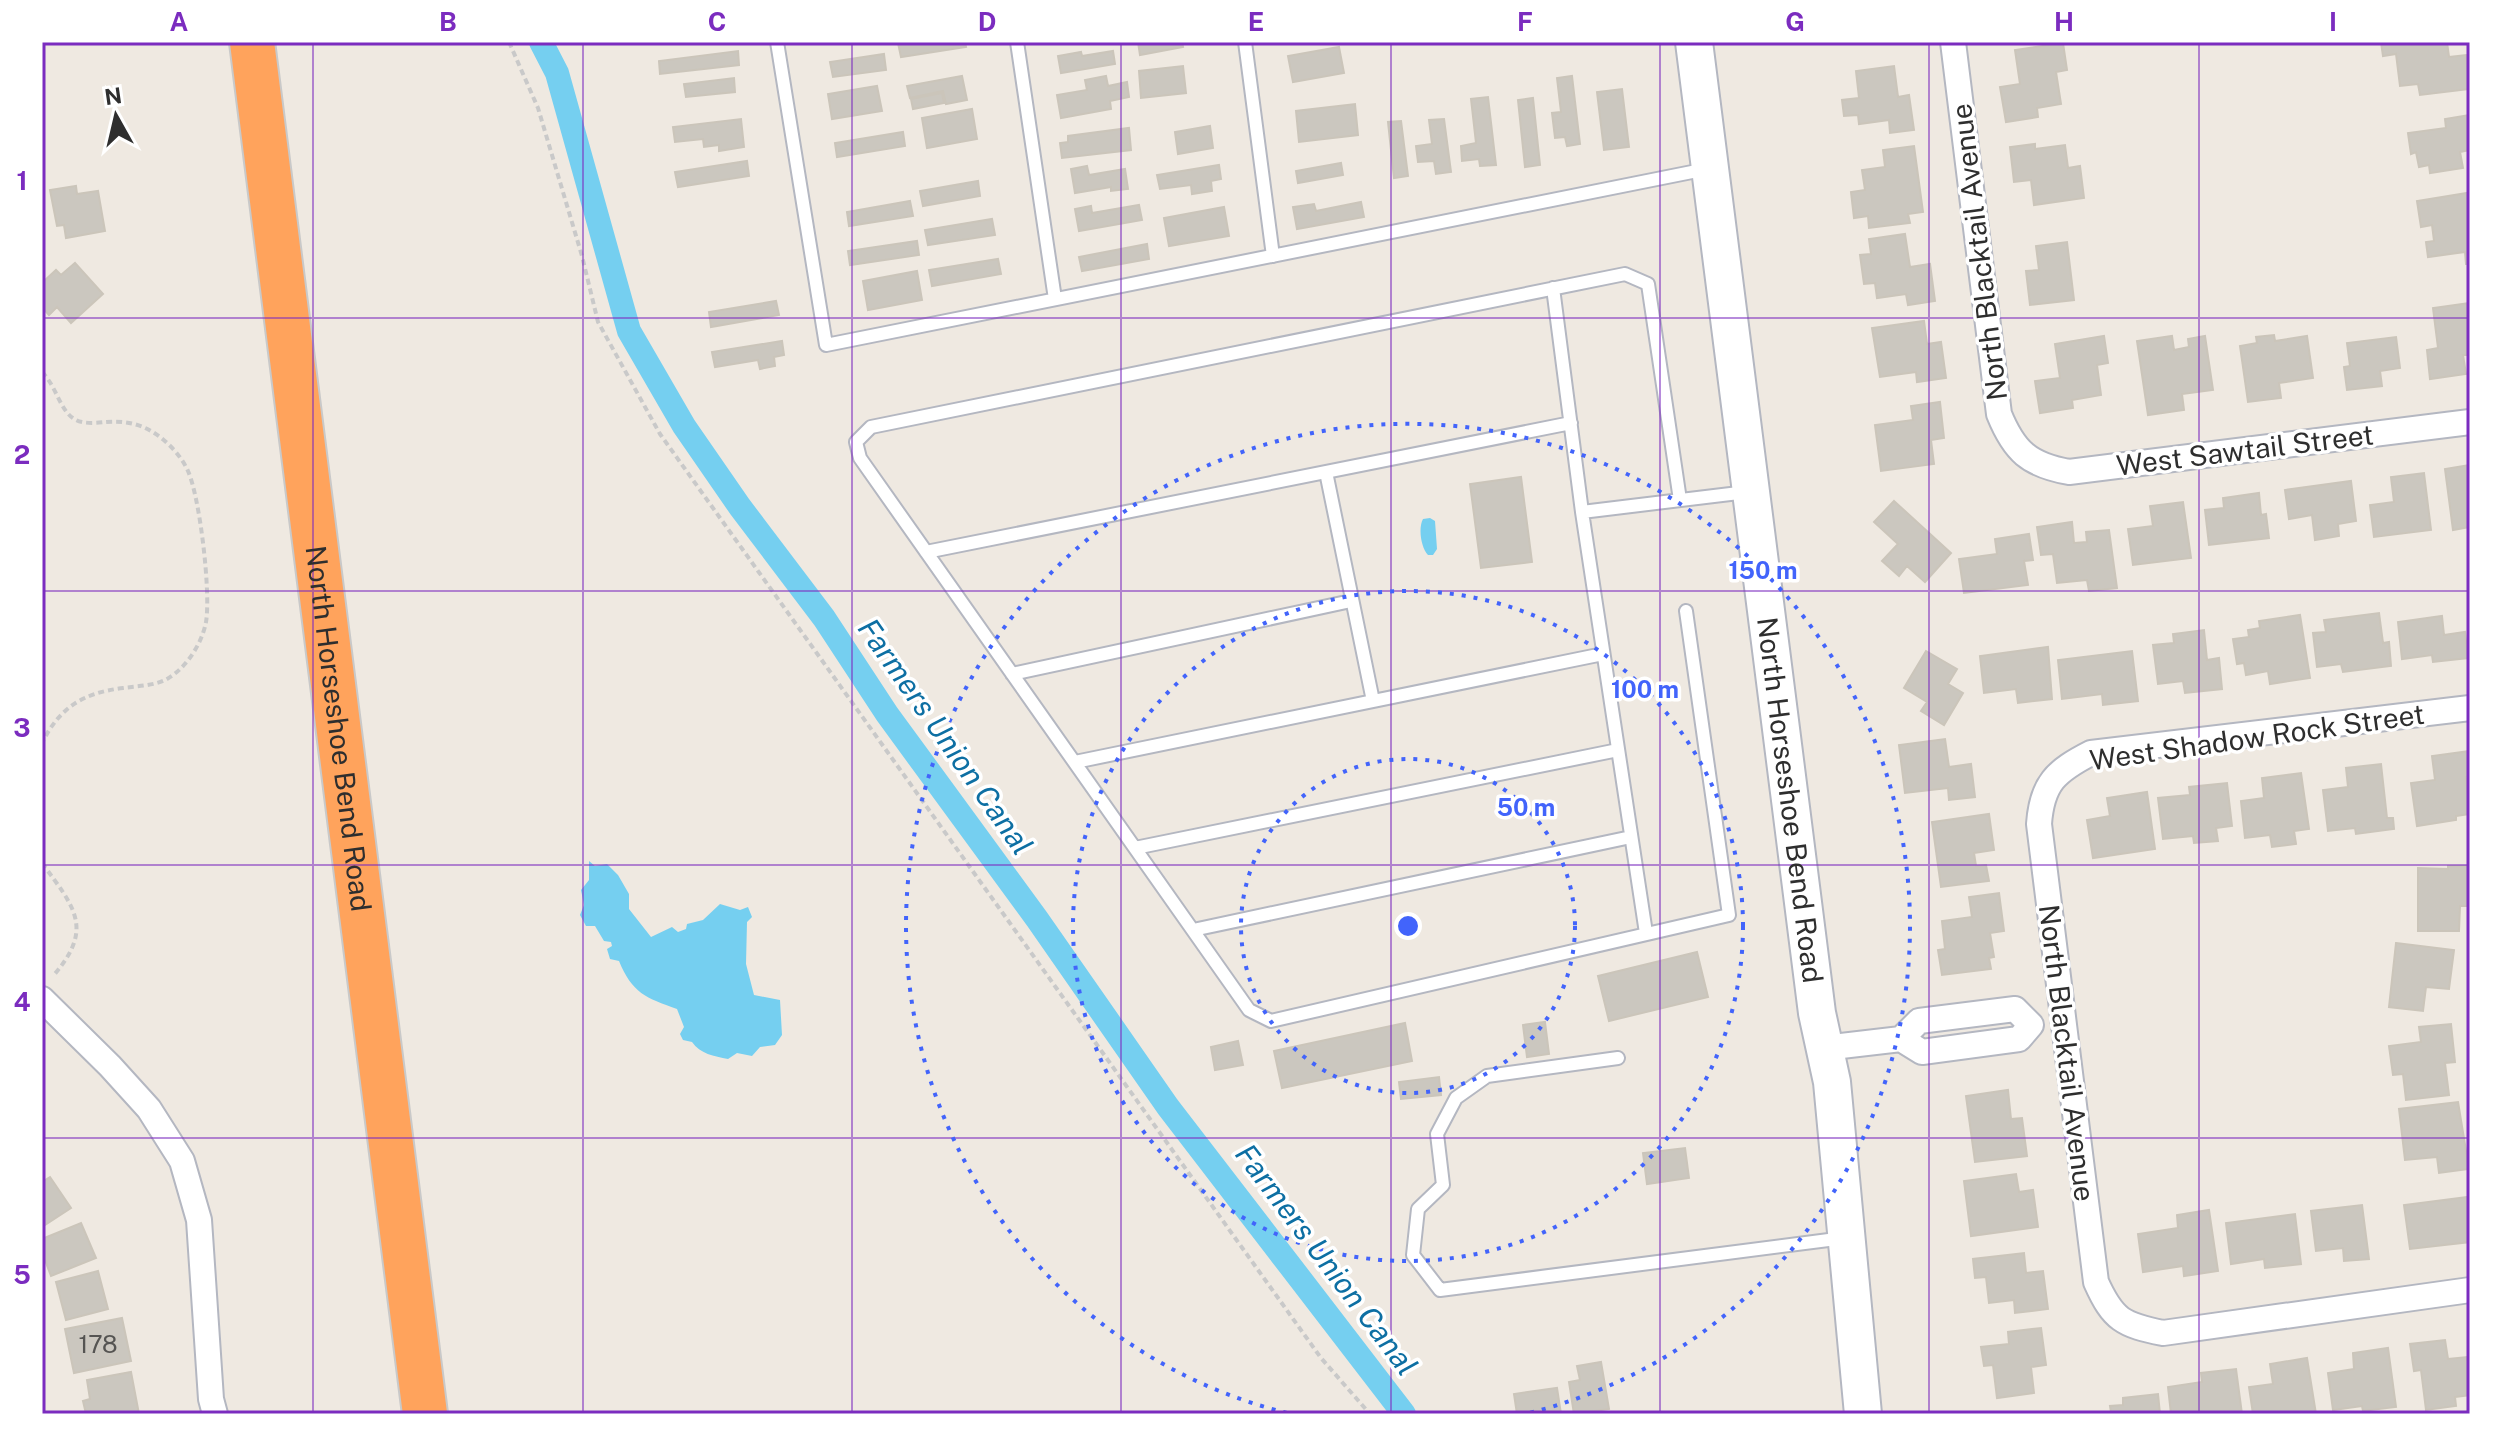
<svg xmlns="http://www.w3.org/2000/svg" width="2512" height="1456" viewBox="0 0 2512 1456" font-family="'Public Sans',sans-serif">
<style>
.water{fill:#75cff0}
.lines{fill:none;stroke-linecap:round;stroke-linejoin:round}
.canal{stroke:#75cff0;stroke-width:24}
.building{fill:#cbc7bf;stroke:#cbc5ba;stroke-width:2}
.lane-casing{stroke:#b4b7c1;stroke-width:16}
.street-casing{stroke:#b4b7c1;stroke-width:28}
.secondary-casing{stroke:#b4b7c1;stroke-width:40}
.highway-casing{stroke:#c9c9c9;stroke-width:48}
.path{stroke:#c9c9c9;stroke-width:4;stroke-dasharray:6 4;stroke-linecap:butt}
.lane{stroke:#fff;stroke-width:12}
.street{stroke:#fff;stroke-width:24}
.secondary{stroke:#fff;stroke-width:36}
.highway{stroke:#ffa35c;stroke-width:44}
.grid{fill:none;stroke:#7b2cbf;stroke-width:2;stroke-opacity:0.55}
.ring{fill:none;stroke:#4264fb;stroke-width:4;stroke-dasharray:4 8}
.labels{text-anchor:middle;stroke-width:7;stroke-linejoin:round;paint-order:stroke}
.number-label{font-size:24px;fill:#555452}
.street-label{font-size:28px;fill:#2e2e2e;stroke:#fff}
.water-label{font-size:30px;font-style:italic;fill:#0d6fa3;stroke:#fff}
.centre{fill:#4264fb;stroke:#fff;stroke-width:4}
.ring-label{font-size:24px;text-anchor:middle;font-weight:bold;fill:#4264fb;stroke:#fff;stroke-width:7;stroke-linejoin:round;paint-order:stroke}
.neatline{fill:none;stroke:#7b2cbf;stroke-width:3}
.grid-label{font-size:26px;text-anchor:middle;font-weight:bold;fill:#7b2cbf}
</style>
<rect width="100%" height="100%" fill="#efe9e1"/>
<path class="water" d="M1430,518l5,3 2,28 -4,6h-5c-7,-7 -10,-27 -5,-36z
M589,861l6,5 12,-2 11,11 11,19v15l22,28 21,-10 6,5 8,-3 1,-5 16,-4 17,-16 20,6 8,-3 4,10 -5,5 -1,42 8,31 26,5 2,35 -7,10 -15,2 -8,9 -15,-3 -9,6c-14,-3 -28,-5 -36,-17l-9,-2 -3,-6 4,-7 -7,-18c-31,-11 -45,-16 -58,-48l-9,-2 -3,-10 5,-3 -1,-4 -7,-1 -9,-15h-9l-6,-11 4,-10 -3,-15 8,-10z"/>
<g class="lines">
<path class="canal" d="M541,42l16,31 72,258 55,95 56,81 84,111 63,96 150,205 131,188 236,307"/>
</g>
<path class="building" d="M965,42l1,5 -65,10 -3,-14z
M1138,42h44l1,5 -43,8z
M2381,42h66l2,15 17,-2 4,34 -50,6 -2,-11 -18,2 -4,-32 -13,2z
M2063,43l4,27 -11,2 5,32 -24,4 1,9 -32,5 -6,-35 20,-3 -5,-34z
M1339,47l5,26 -51,9 -5,-26z
M738,51l1,14 -79,9 -1,-13z
M1113,51l2,13 -54,9 -3,-17 23,-4 1,4z
M884,54l2,16 -53,7 -3,-15z
M1183,66l3,27 -45,5 -2,-27z
M1894,66l4,31 11,-2 5,35 -24,3 -1,-13 -30,4 -1,-9 -14,1 -2,-16 17,-2 -3,-27z
M962,76l5,24 -21,4 -3,-13 -33,7 -3,-12z
M1106,76l2,10 19,-4 2,15 -19,4 1,8 -50,9 -4,-23 30,-5 -2,-10z
M1572,76l8,68 -13,2 -2,-9 -10,1 -3,-25 9,-1 -4,-34z
M734,78l1,14 -49,5 -2,-13z
M877,86l5,25 -50,8 -4,-25z
M1622,89l7,58 -25,3 -7,-58z
M942,93l2,10 -31,6 -2,-10z
M1488,97l8,68 -16,1 -1,-7 -17,2 -1,-15 15,-3 -5,-44z
M1533,98l7,67 -15,2 -7,-67z
M1355,104l3,31 -59,7 -3,-31z
M972,109l5,30 -50,9 -5,-30z
M2470,115v35l-10,2 3,16 -33,5 -1,-8 -10,2 -3,-15 -5,2 -3,-21 38,-5 -1,-9z
M741,119l3,28 -25,4v-6l-15,2 -1,-8 -28,3 -2,-15z
M1444,119l7,53 -15,2 -2,-13 -16,1 -2,-16 16,-2 -3,-24z
M1401,121l7,55 -14,2 -6,-56z
M1210,126l3,22 -35,6 -3,-22z
M1129,128l2,22 -69,8 -2,-15 8,-1v-6z
M903,132l2,14 -68,11 -2,-14z
M2035,144v5l30,-4 3,23 12,-2 4,32 -50,7 -3,-25 -17,2 -4,-35z
M1914,146l9,66 -15,2 2,9 -41,5 -1,-12 -14,2 -3,-26 14,-2 -3,-20 23,-3 -2,-17z
M747,161l2,15 -71,11 -3,-15z
M1341,163l2,12 -45,8 -2,-12z
M1219,165l2,14 -10,2 1,10 -20,3 -1,-9 -31,4 -3,-14z
M1087,166l2,9 36,-6 3,20 -17,2v-4l-36,6 -4,-24z
M978,181l2,15 -57,10 -3,-15z
M76,186l1,8 21,-3 7,40 -39,7 -2,-13 -7,1 -7,-36z
M2467,193l3,19v52h-4l-1,-12 -37,5 -2,-15 8,-1 -2,-16 -11,2 -4,-26z
M910,201l3,15 -64,10 -2,-14z
M1361,202l3,15 -67,12 -4,-22 21,-3 2,7z
M1139,205l3,15 -63,11 -4,-22 16,-3 1,7z
M1224,207l5,29 -60,10 -5,-28z
M992,219l3,16 -67,10 -3,-15z
M1905,234l5,33 20,-3 5,37 -27,4 -2,-11 -29,4 -2,-15 -11,1 -4,-29 11,-1 -2,-15z
M917,241l2,14 -69,10 -2,-14z
M2067,242l7,58 -44,5 -4,-34 13,-1 -3,-24z
M1147,244l2,15 -67,12 -3,-14z
M998,259l3,15 -69,12 -3,-16z
M75,263l28,31 -32,29 -14,-16 -8,8 -7,-8v-24l14,-13 5,5z
M917,271l5,29 -54,10 -5,-29z
M776,301l3,14 -68,12 -2,-15z
M2470,303v52h-7l3,19 -36,5 -3,-29 11,-2 -5,-40z
M1924,321l3,23 14,-2 5,36 -29,4 -1,-10 -36,5 -8,-49z
M2274,335l1,6 32,-5 6,42 -34,5 2,15 -33,4 -8,-56 17,-3 -1,-6z
M2104,336l4,27 -11,2 4,30 -29,5 1,8 -33,5 -5,-32 25,-3 -5,-34z
M2172,336l2,14 15,-3 -1,-8 17,-3 8,54 -31,4 2,16 -36,5 -11,-74z
M2396,337l4,31 -20,3 2,15 -35,4 -3,-23 6,-1 -3,-23z
M782,341l2,14 -10,2 1,9 -15,3 -2,-9 -43,7 -3,-15z
M1940,402l4,36 -13,2 3,24 -53,7 -6,-46 38,-5 -2,-14z
M2470,465v62l-17,3 -8,-61z
M2424,473l7,57 -57,7 -4,-32 24,-3 -3,-25z
M1521,477l11,85 -51,6 -11,-84z
M2351,481l5,40 -18,3 1,12 -24,4 -3,-25 -23,4 -4,-29z
M2259,493l2,22 5,-1 3,24 -60,7 -4,-35 19,-2 -1,-10z
M1894,501l57,52 -26,29 -18,-16 -8,10 -17,-15 16,-17 -24,-22z
M2183,502l8,56 -58,7 -5,-36 25,-3 -3,-20z
M2072,522l2,21 13,-1 -1,-10 23,-2 8,58 -28,3 -2,-11 -30,3 -4,-29 -12,1 -4,-28z
M2029,534l4,26 -9,1 4,24 -64,8 -5,-34 38,-5 -2,-15z
M2379,613l4,30 6,-1 2,24 -48,6 -2,-8 -24,3 -4,-34 13,-1 -2,-12z
M2300,615l10,63 -40,6 -2,-13 -22,4 -2,-12 -7,1 -4,-25 16,-2 -1,-7 12,-2 -1,-7z
M2442,616l2,19 21,-3 3,26 -35,4 -1,-7 -30,4 -4,-37z
M2204,630l3,30 12,-2 3,31 -37,4 -2,-12 -25,3 -5,-39 21,-2 -1,-9z
M2048,647l4,52 -34,4 -2,-14 -32,4 -4,-37z
M1926,651l31,18 -9,15 15,9 -19,32 -23,-14 6,-9 -23,-14z
M2132,651l6,50 -35,4 -1,-11 -40,5 -4,-39z
M1945,739l4,28 22,-3 4,33 -26,3 -1,-12 -43,5 -6,-48z
M2470,751v25l-4,1 4,37 -14,2v4l-39,6 -6,-43 24,-3 -3,-24z
M2381,764l6,54h6l1,11 -38,5 -1,-6 -27,3 -5,-41 25,-3 -2,-19z
M2301,773l8,56 -15,2 2,13 -24,3 -2,-12 -25,3 -4,-37 23,-3 -2,-20z
M2227,783l5,43 -16,2 2,13 -24,2 -1,-7 -30,3 -5,-41 32,-3 -1,-8z
M2147,792l8,57 -62,9 -6,-38 23,-4 -3,-18z
M1989,814l5,36 -20,3 2,13 10,-1 3,16 -48,6 -9,-65z
M2448,866h22v40h-10l-1,25h-41v-63l30,1z
M1999,893l5,38 -14,2 4,24 -5,1 2,11 -49,6 -4,-25 7,-1 -3,-28 30,-4 -3,-20z
M2396,943l58,7 -5,39 -23,-2 -3,24 -34,-4z
M1697,952l11,45 -99,24 -11,-45z
M1545,1022l4,32 -22,3 -4,-32z
M1405,1023l7,38 -130,27 -8,-37z
M2451,1024l4,38 -10,1 4,32 -43,5 -3,-26 -10,1 -4,-29 32,-4 -2,-15z
M1238,1041l5,24 -28,5 -4,-23z
M1439,1077l2,18 -40,4 -2,-17z
M2008,1090l3,29 11,-1 5,38 -52,6 -9,-66z
M2458,1102l11,67 -30,4 -2,-16 -32,3 -6,-51z
M1685,1148l4,30 -42,6 -4,-31z
M2016,1174l3,18 14,-2 5,37 -67,9 -7,-55z
M50,1177l21,31 -29,19v-45z
M2468,1197l2,45 -60,7 -6,-44z
M2362,1205l7,54 -25,2 -1,-13 -27,3 -5,-40z
M2209,1210l9,61 -34,5 -1,-10 -40,6 -5,-38 40,-6 -1,-13z
M2295,1214l6,50 -36,4 -1,-9 -33,5 -5,-41z
M81,1223l15,35 -45,18 -9,-24v-13z
M2024,1253l2,20 17,-2 5,38 -33,4 -1,-13 -25,3 -3,-26 -11,1 -2,-19z
M98,1271l10,38 -42,11 -10,-38z
M122,1318l9,43 -57,12 -9,-44z
M2041,1328l5,37 -15,2 3,26 -37,5 -4,-33 -9,1 -3,-19 28,-3 -1,-12z
M2445,1340l3,19 19,-2v3h3v35l-15,2 1,9 -30,4 -5,-40 -7,1 -4,-27z
M2388,1348l8,59 -33,4 -1,-5 -29,4 -5,-37 26,-4 -1,-16z
M2307,1358l9,56h-63l-4,-27 24,-3 -3,-20z
M1601,1362l8,47 -35,5 -5,-32 11,-2 -3,-14z
M2236,1369l6,45h-71l-3,-27 34,-5 -1,-9z
M131,1372l8,42h-53l-3,-13 7,-2 -3,-19z
M1557,1388l4,26h-44l-3,-20z
M2158,1394l2,20h-62l13,-2 -1,-6 13,-1v-7z"/>
<g class="lines">
<g class="lane-casing">
<path id="lane" d="M777,42l49,303 881,-176
M1017,42l38,257
M1245,42l28,214
M1553,288l29,224 165,-20
M1326,472l47,229
M1680,500l-32,-216 -23,-10 -754,153 -15,15 4,16 389,552 22,11 458,-106 -43,-304
M1582,512l64,421
M926,552l645,-129
M1012,674l339,-73
M1075,762l528,-108
M1135,848l483,-98
M1193,930l438,-93
M1618,1058l-131,18 -31,22 -19,36 6,51 -25,24 -5,46 27,35 404,-52"/>
</g>
<g class="street-casing">
<path id="street" d="M1953,42l46,372c15,37 30,51 70,58l401,-50
M2470,708l-379,45c-35,18 -49,30 -52,71l57,458c17,38 27,43 67,51l307,-43
M42,999l68,67 39,43 33,52 17,59 12,179 4,15
M1824,1048l77,-9 21,13 97,-13 12,-14 -16,-16 -96,12 -18,18"/>
</g>
<g class="secondary-casing">
<g id="secondary">
<path id="s1" d="M1694,42l123,971 15,69 31,332"/>
</g>
</g>
<g class="highway-casing">
<g id="highway">
<path id="s2" d="M252,42l173,1372"/>
</g>
</g>
<path class="path" d="M509,42l29,66 44,148 16,66 62,112 661,924 49,56
M42,372c15,15 18,40 34,48 8,4 20,3 29,2 25,-2 43,4 61,20 9,8 17,18 22,29 12,27 23,122 18,151 -4,22 -21,48 -41,58 -13,6 -28,6 -42,8 -40,5 -63,19 -81,55
M42,863c32,44 53,65 11,113"/>
<use href="#lane" class="lane"/>
<use href="#street" class="street"/>
<use href="#secondary" class="secondary"/>
<use href="#highway" class="highway"/>
</g>
<path class="grid" d="M313,42v1372M583,42v1372M852,42v1372M1121,42v1372M1391,42v1372M1660,42v1372M1929,42v1372M2199,42v1372M42,318h2428M42,591h2428M42,865h2428M42,1138h2428"/>
<g class="ring">
<circle cx="1408" cy="926" r="167"/>
<circle cx="1408" cy="926" r="335"/>
<path d="M1287 1413A502 502 0 1 1 1529 1413"/>
</g>
<g class="labels">
<g class="number-label">
<text x="98" y="1353">178</text>
</g>
<g class="street-label">
<text transform="translate(1979 252) rotate(-97)" y="10">North Blacktail Avenue</text>
<text transform="translate(2245 450) rotate(-7)" y="10">West Sawtail Street</text>
<text dy="10" stroke="none"><textPath href="#s2" startOffset="692">North Horseshoe Bend Road</textPath></text>
<text transform="translate(2257 737) rotate(-8)" y="10">West Shadow Rock Street</text>
<text dy="10" stroke="none"><textPath href="#s1" startOffset="764">North Horseshoe Bend Road</textPath></text>
<text transform="translate(2067 1053) rotate(83)" y="10">North Blacktail Avenue</text>
</g>
<g class="water-label">
<text transform="translate(945 737) rotate(55)" y="10">Farmers Union Canal</text>
<text transform="translate(1326 1260) rotate(53)" y="10">Farmers Union Canal</text>
</g>
</g>
<circle cx="1408" cy="926" r="12" class="centre"/>
<g class="ring-label">
<text x="1763" y="579">150 m</text>
<text x="1645" y="698">100 m</text>
<text x="1526" y="816">50 m</text>
</g>
<rect width="2512" height="1456" fill="none" stroke="#ffffff" stroke-width="88"/>
<g transform="translate(116 116) rotate(352)" stroke="#ffffff" stroke-width="6" paint-order="stroke">
<path d="M0-6L14 30L0 20L-14 30Z" fill="#2e2e2e"/>
<text y="-12" font-size="22" font-weight="bold" text-anchor="middle" fill="#2e2e2e">N</text>
</g>
<rect x="44" y="44" width="2424" height="1368" class="neatline"/>
<g class="grid-label">
<text x="179" y="31">A</text>
<text x="448" y="31">B</text>
<text x="717" y="31">C</text>
<text x="987" y="31">D</text>
<text x="1256" y="31">E</text>
<text x="1525" y="31">F</text>
<text x="1795" y="31">G</text>
<text x="2064" y="31">H</text>
<text x="2333" y="31">I</text>
<text x="22" y="190">1</text>
<text x="22" y="464">2</text>
<text x="22" y="737">3</text>
<text x="22" y="1011">4</text>
<text x="22" y="1284">5</text>
</g>
</svg>
